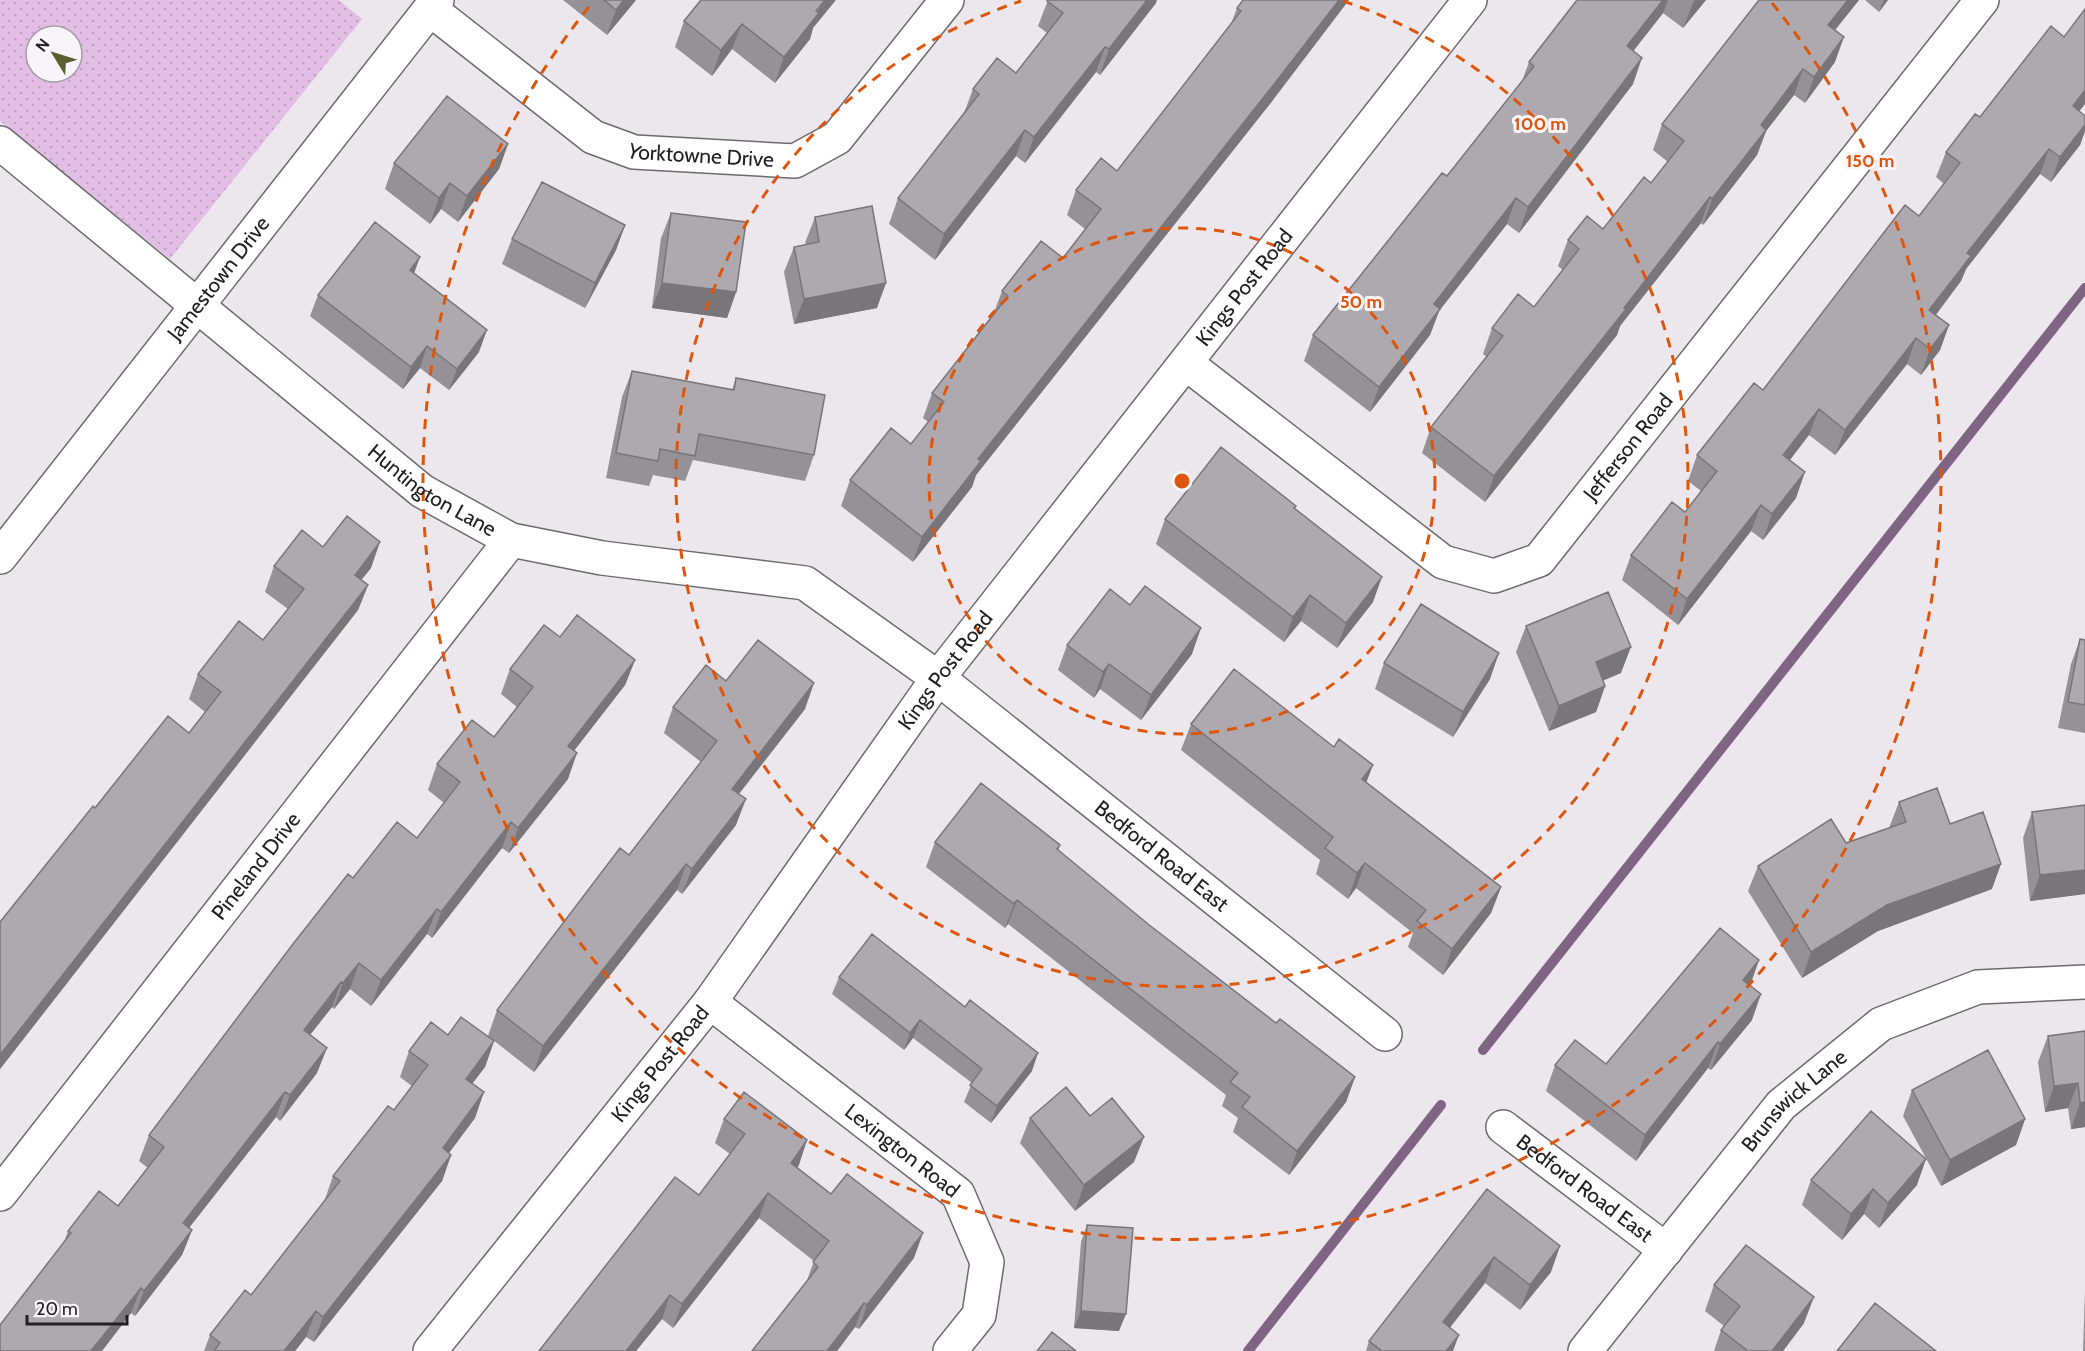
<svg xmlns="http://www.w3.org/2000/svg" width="2085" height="1351" viewBox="0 0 2085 1351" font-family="Cabin,sans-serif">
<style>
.grass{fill:url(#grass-dots);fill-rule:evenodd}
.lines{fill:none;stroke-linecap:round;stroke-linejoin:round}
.stream{stroke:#806483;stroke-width:10}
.street-casing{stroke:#6e6a6e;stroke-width:36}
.street{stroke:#fff;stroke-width:33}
.wall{fill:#959196}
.shaded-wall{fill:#79767a}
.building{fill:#ada9ae;stroke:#79767a;stroke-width:1.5}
.ring{fill:none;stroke:#de560d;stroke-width:3;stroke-dasharray:10 8}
.labels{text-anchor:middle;stroke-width:6;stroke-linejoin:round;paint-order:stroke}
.street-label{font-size:21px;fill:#222022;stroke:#f9f4f9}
.centre{fill:#de560d;stroke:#f9f4f9;stroke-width:3}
.ring-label{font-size:18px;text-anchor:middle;font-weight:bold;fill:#de560d;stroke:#f9f4f9;stroke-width:6;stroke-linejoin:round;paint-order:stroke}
</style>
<defs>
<pattern id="grass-dots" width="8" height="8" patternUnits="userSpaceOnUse" patternTransform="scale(1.5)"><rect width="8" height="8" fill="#e2bee5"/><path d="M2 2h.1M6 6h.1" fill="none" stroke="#c2a3c4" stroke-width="1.8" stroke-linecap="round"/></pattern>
</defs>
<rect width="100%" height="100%" fill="#ebe7ec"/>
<path class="grass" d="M0,0h339l23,19 -192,240 -170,-138zM36,36h36v36h-36z"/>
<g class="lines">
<path class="stream" d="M1483,1050l602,-762
M1248,1351l193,-246"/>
<g class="street-casing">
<g id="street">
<path id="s1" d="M430,9l163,128 41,15 161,9 42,-23 110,-138"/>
<path id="s2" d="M0,143l422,348 89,49 91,18 203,25 133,95 447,356"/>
<path id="s3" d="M1187,364l256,198 51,14 45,-16 443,-560"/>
<path id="s4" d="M0,557l437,-557"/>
<path id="s5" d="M710,1002l248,192 29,68 -8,53 -29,36"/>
<path id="s6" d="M1503,1127l163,123"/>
<path id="s7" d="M0,1194l511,-654"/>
<path id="s8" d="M430,1351l280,-349 228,-324 532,-678"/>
<path id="s9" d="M1585,1351l196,-246 100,-81 97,-37 107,-5"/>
</g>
</g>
<use href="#street" class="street"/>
</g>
<path class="wall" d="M563,0h73l-29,35z
M701,0l112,28 -3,11 -35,44 -43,-34 -20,27 -37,-29 9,-26z
M1048,0l108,3 -56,72 -4,-3 -71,91 -9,-7 -81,104 -46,-36 9,-26 66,-85 9,-24 43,-16 31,-40 -9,-7z
M1243,0l30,100 -297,375 -4,12 -59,75 -72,-56 9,-26 61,-36 17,-22 -5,-4 9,-25 61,-78 9,-24 61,-33 22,-29 -18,-14 9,-25 41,-19 114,-147 6,-16z
M1577,0h129l-23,28 -20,-15 -30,38v33l-114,149 -12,-9 -68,87 -9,24 -60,77 -66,-51 9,-26 134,-159 75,-95 7,-19z
M1759,0h100l-24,30v32l-30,41 -11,-8 -28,36 -9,24 -54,70 -2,-2 -81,103 -3,9 -132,167 -63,-49 9,-26 56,-70 -4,-3 9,-26 42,-21 29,-37 -5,-4 10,-26 35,-11 48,-46 17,-21 -15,-12 9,-26z
M1865,0h23l-9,12z
M2079,111l6,5v15l-5,14 -29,37 -11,-8 -74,95 -5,12 -25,34 13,10 -9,25 -19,25 -14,-11 -72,91 -26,-20 -20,25 7,38 -33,42 -12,-9 -73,94 -56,-45 9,-25 54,-43 16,-21 -13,-10 9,-26 66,-65 156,-174 25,-32 -8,-7 10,-25 34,-35z
M508,144l-9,25 -41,53 -17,-13 -11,15 -45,-35 9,-26z
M671,213l65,79 -9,26 -75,-10 9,-70z
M815,217l62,91 -83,16 -10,-52 10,-25 12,-3 -1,-1z
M625,225l-9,25 -31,58 -83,-44 10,-25z
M414,273l65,79 -30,38 -29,-22 -17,21 -93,-73 8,-21z
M632,371l100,19 4,-12 78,77 -9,26 -112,-21 -8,21 -32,-6 -4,11 -43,-8 16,-81z
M1296,506l-1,2 78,94 -36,46 -36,-27 -17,21 -128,-98 9,-25z
M323,547l48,21 -10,12 7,5 -10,25 -358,459v-147l95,-114 94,-75 16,-21 -16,-13 9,-25 65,-34 25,-31 -23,-17 9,-26z
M1130,605l62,49 -51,66 -41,-31 -6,9 -36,-28 9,-25z
M1526,626l95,47 -18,7 2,6 -9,26 -47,19 -33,-79z
M560,637l75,23 -10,25 -51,66 -6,28 -59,74 -7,-5 -70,90 -5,-4 -56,72 -21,-17 -16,20 -2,-2 -22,28 7,38 -37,48 -4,-4 -87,111 3,2 -10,25 -47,61 -4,-3 -29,38h-102l64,-109 4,-11 50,-25 30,-38 -9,-7 10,-26 204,-257 64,-40 27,-35 -16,-13 9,-26 57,-27 23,-30 -16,-13 9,-25z
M2080,639l5,1v93l-27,-5 13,-64z
M1384,663l106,16 -37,58 -78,-48z
M726,681l79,28 -66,85 -3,31 -54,69 -5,-4 -143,182 -46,-36 9,-26 132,-155 72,-93 -37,-29 9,-26z
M1191,724l175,58 135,105 -10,26 -48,62 -35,-28 5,-14 -57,-45 -8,11 -32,-25 4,-14 -139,-110z
M1899,802l51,22 42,65 -114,42 -76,47 -54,-87 10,-25 88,-23 43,-15z
M2085,805v89l-55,7 -7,-63 9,-26z
M935,842l125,3 -2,6 90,73 128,99 79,54 -9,25 -57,73 -56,-43 5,-14 -16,-12 4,-11 -218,-171 -3,4 -79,-61z
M839,977l193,94 -41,52 -27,-21 8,-19 -59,-45 -9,12 -72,-56z
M1750,985l2,35 -41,50 -3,-2 -72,93 -90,-70 9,-26 51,-1z
M2085,1031v96l-14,2 -3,-21 -23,4 -7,-50 10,-26z
M448,1035l46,6 -9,26 -13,16 3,35 -26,35 2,2 -9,26 -128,161 -8,-5 -11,14h-91l6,-16 41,-40 73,-93 9,-26 61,-66 18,-24 -12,-9 9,-26z
M1912,1090l113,29 -9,26 -75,41 -38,-70z
M1090,1116l44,46 -59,49 -55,-68 10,-25z
M724,1119l75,46 -2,2 117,91 -55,71 -4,-2 -18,24h-85l54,-68 8,-22 -55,-43 -86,110 -11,-9 -26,32h-97l160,-156 31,-41 -15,-11z
M1811,1180l106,5 -38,43 -15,-14 -22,26 -40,-35z
M1487,1189l64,83 -31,38 -35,-27 -35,44 3,24h-87l3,-10z
M1087,1225l32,106 -45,-3 7,-86z
M1714,1285l90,38 -21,28h-69l7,-21 3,-4 -19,-15z
M2085,1291v60h-2z"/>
<path class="shaded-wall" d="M624,0h12l-29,35 9,-25z
M825,0h11l-23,28 -3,11 -35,44 9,-26z
M1147,0h10l-1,3 -56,72 9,-26z
M1339,0h10l-76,100 -297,375 -4,12 -59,75 9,-25 56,-78z
M1663,0h5l-5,13 -46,59 10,-26z
M1695,0h11l-23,28 10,-25z
M1848,0h11l-40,50 9,-25z
M1884,0h4l-9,12z
M742,24l-10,25 -20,27 9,-26z
M1844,37l-9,25 -30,41 9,-26z
M1105,47l-9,25 -71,91 9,-26z
M1642,58l-9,26 -114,149 9,-26z
M1803,69l-9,26 -28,36 -9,24 -54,70 9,-26 49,-74z
M2085,90v14l-22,28 10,-26z
M2085,125v6l-5,14 -29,37 9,-25z
M1025,130l-9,26 -81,104 9,-26z
M508,144l-9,25 -41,53 9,-26z
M2049,149l-9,25 -74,95 -5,12 -41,54 9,-25 38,-57z
M450,183l-9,26 -11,15 9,-26z
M1710,197l-9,26 -81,103 -3,9 -132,167 9,-26z
M1516,198l-9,26 -68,87 -9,24 -60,77 9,-25 55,-83z
M625,225l-9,25 -31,58 10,-25z
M420,257l-8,22 -2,-9z
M662,283l74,9 -9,26 -75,-10z
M886,283l-9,25 -83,16 10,-25z
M1949,325l-9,25 -19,25 9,-26z
M487,330l-8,22 -30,38 8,-21z
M1916,338l-9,26 -72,91 10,-25z
M427,346l-7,22 -17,21 8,-22z
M1819,409l-10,26 -35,46 9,-26z
M1805,472l-9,26 -33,42 9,-26z
M1761,505l-10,26 -73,94 9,-26z
M380,542l-9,26 -26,32 10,-25z
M1382,577l-9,25 -36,46 9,-25z
M368,585l-10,25 -358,459v-14z
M1310,595l-9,26 -17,21 9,-25z
M1201,628l-9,26 -51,66 10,-25z
M1631,647l-10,26 -35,15 10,-26z
M1499,653l-9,26 -37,58 10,-25z
M635,660l-10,25 -67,86 10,-25z
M1109,664l-9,25 -6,9 9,-26z
M814,683l-9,26 -82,105 9,-25z
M1605,686l-9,26 -47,19 10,-25z
M577,753l-9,26 -59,74 9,-25z
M1373,765l-10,26 -1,-12z
M746,799l-10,26 -54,69 10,-25z
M511,822l-9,26 -70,90 9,-26z
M1365,863l-9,25 -8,11 9,-26z
M686,864l-9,26 -143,182 9,-26z
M2001,864l-9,25 -114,42 -76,47 9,-26 76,-47z
M2085,870v24l-55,7 10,-26z
M1501,887l-10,26 -48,62 9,-26z
M1017,900l-9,24 -3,4 9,-24z
M437,909l-10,25 -56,72 10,-26z
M1759,960l-9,26 -7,-6z
M359,963l-9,26 -16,20 9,-26z
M341,982l-9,25 -38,48 10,-25z
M1761,994l-9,26 -41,50 9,-26z
M920,1020l-7,18 -9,12 6,-17z
M494,1041l-9,26 -28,37 9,-25z
M1718,1042l-10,26 -72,93 9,-26z
M327,1048l-10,25 -37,48 10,-26z
M1038,1053l-6,18 -41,52 6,-17z
M1355,1077l-9,25 -57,73 8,-24z
M2078,1083l-10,25 -23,4 9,-26z
M285,1092l-9,25 -103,131 10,-25z
M484,1092l-9,26 -42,56 10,-26z
M2085,1102v25l-14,2 9,-26z
M2025,1119l-9,26 -75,41 9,-26z
M1144,1137l-10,25 -59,49 9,-26z
M807,1140l-8,25 -17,22 9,-24z
M451,1155l-9,26 -128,161 9,-25z
M1926,1159l-9,26 -38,43 9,-25z
M1873,1189l-9,25 -22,26 9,-26z
M768,1193l-9,25 -86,110 9,-24z
M192,1230l-10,25 -47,61 9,-25z
M923,1233l-9,25 -55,71 8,-24z
M1560,1246l-9,26 -31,38 10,-25z
M1494,1257l-9,26 -51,65 9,-26z
M141,1288l-10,25 -29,38h-11z
M670,1295l-8,24 -26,32h-10z
M1814,1297l-10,26 -21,28h-11z
M864,1303l-9,24 -18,24h-10z
M316,1311l-10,26 -11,14h-11z
M1081,1311l45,3 -7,17 -45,-3z
M1459,1335l-6,16h-6z"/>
<path class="building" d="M604,0h20l-8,10z
M701,0h124l-9,11 3,2 -35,44 -42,-33 -21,26 -37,-29z
M1048,0h99l-38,49 -4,-2 -71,90 -9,-7 -81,104 -46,-36 81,-104 -6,-5 24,-31 19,15 47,-60 -16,-12z
M1243,0h96l-57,74 -304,385 3,2 -59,76 -72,-57 41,-52 20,16 33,-42 -12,-9 76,-97 -6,-5 39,-50 22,17 38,-49 -25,-19 25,-32 16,13 124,-160 -4,-3z
M1577,0h86l-36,46 15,12 -114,149 -12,-9 -82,106 6,5 -61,78 -66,-52 129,-162 5,3 87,-110 -5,-4z
M1759,0h89l-20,25 16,12 -30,40 -11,-8 -42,56 5,5 -54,69 -2,-2 -86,111 2,1 -132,167 -63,-49 72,-91 -11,-8 26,-34 16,13 45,-58 -11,-9 19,-24 16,13 41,-52 7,6 33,-42 -22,-17z
M2085,9v81l-12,16 12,10v9l-25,32 -11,-8 -82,104 4,3 -42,54 20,15 -19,24 -14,-11 -71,92 -26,-21 -36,46 22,17 -33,42 -11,-9 -74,94 -56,-44 41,-53 13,10 32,-41 -20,-16 57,-72 9,7 142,-185 14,11 41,-53 -14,-11 29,-38 5,3 71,-91 13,11z
M447,96l61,48 -41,52 -17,-13 -11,15 -45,-35z
M542,182l83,43 -30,58 -83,-44z
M872,206l14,77 -82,16 -10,-52 25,-5 -4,-25z
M671,213l75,9 -10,70 -74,-9z
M375,222l45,35 -10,13 77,60 -30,39 -30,-23 -16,21 -93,-72z
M632,371l102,19 2,-12 89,17 -11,60 -115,-21 -4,22 -35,-7 -2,12 -42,-8z
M1221,447l75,59 -2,2 88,69 -36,46 -36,-28 -17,22 -128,-98z
M347,516l33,26 -25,33 13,10 -368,470v-133l93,-116 2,2 73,-92 21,17 32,-41 -23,-18 41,-53 24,19 41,-51 -30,-23 28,-36 21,17z
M1145,586l56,42 -50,67 -42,-31 -6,8 -36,-27 43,-56 20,16z
M1608,592l23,55 -35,15 9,24 -46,20 -33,-80z
M1421,604l78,49 -36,59 -79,-49z
M577,615l58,45 -67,86 9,7 -59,75 -7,-6 -70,90 -4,-3 -56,71 -22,-17 -16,20 -2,-1 -37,48 23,18 -37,47 -5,-3 -102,131 9,7 -48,61 -3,-3 -50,63h-91v-26l71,-92 -3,-2 31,-40 19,15 46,-59 -15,-12 144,-191 55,-70 5,4 44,-56 20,16 43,-56 -23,-18 35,-44 22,17 39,-50 -23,-18 34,-44 16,12z
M2080,639l5,1v65l-17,-3z
M758,640l56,43 -82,106 14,10 -54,70 -6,-5 -143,182 -46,-36 123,-162 9,7 88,-114 -44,-34 33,-42 20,16z
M1234,669l100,78 5,-8 34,26 -11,14 139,108 -49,62 -35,-28 9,-11 -61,-47 -8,10 -32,-25 8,-11 -142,-113z
M981,783l79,62 -3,4 91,75 128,99 4,-4 75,58 -58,74 -55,-44 8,-10 -20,-15 8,-9 -221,-173 -3,4 -79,-62z
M1937,788l13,36 33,-12 18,52 -114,41 -76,47 -53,-86 73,-47 15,24 60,-21 -7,-20z
M2085,805v65l-45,5 -8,-63z
M1720,928l39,32 -16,20 18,14 -41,50 -2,-2 -73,93 -90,-70 20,-25 31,24z
M872,934l93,73 5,-7 68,53 -41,53 -27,-21 12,-16 -62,-49 -10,13 -71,-56z
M461,1017l33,24 -28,38 18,13 -41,56 8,7 -128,162 -7,-6 -32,40h-70l6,-8 -10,-8 35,-45 6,5 89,-114 -7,-5 55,-70 6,4 34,-45 -19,-14 22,-29 17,13z
M2085,1031v71l-5,1 -2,-20 -24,3 -6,-50z
M1988,1050l37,69 -75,41 -38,-70z
M1066,1087l24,29 22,-18 32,39 -60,48 -54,-67z
M744,1092l63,48 -16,23 40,31 16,-20 76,59 -56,72 -3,-2 -37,48h-75l66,-84 -5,-5 16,-21 -61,-48 -86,111 -12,-9 -44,56h-87l136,-174 24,18 46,-61 -21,-15z
M1871,1111l55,48 -38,44 -15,-14 -22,25 -40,-34z
M1487,1189l73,57 -30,39 -36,-28 -51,65 16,13 -12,15 1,1h-66l-13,-10z
M1087,1225l46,3 -7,86 -45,-3z
M1746,1245l68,52 -42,54h-24l-27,-21 19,-24 -26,-21z
M1875,1303l61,48h-99z
M1052,1332l24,19h-39z"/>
<g class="ring">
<circle cx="1182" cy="481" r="253"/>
<path d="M1343 1A506 506 0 1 1 1021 1"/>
<path d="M1772 3A759 759 0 1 1 592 3"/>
</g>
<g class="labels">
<g class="street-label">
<text dy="7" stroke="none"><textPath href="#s1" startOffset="318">Yorktowne Drive</textPath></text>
<text dy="7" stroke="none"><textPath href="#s4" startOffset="354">Jamestown Drive</textPath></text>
<text dy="7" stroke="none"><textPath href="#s8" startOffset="1340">Kings Post Road</textPath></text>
<text dy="7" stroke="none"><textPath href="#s3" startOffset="568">Jefferson Road</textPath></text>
<text dy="7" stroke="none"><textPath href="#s2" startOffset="555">Huntington Lane</textPath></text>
<text dy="7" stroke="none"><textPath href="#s8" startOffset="854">Kings Post Road</textPath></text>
<text dy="7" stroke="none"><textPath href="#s2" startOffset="1395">Bedford Road East</textPath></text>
<text dy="7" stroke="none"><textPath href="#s7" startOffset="416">Pineland Drive</textPath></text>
<text dy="7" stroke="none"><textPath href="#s8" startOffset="368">Kings Post Road</textPath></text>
<text dy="7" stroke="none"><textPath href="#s9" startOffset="327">Brunswick Lane</textPath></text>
<text dy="7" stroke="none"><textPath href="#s5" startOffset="243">Lexington Road</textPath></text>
<text dy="7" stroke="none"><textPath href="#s6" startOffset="102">Bedford Road East</textPath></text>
</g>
</g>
<circle cx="1182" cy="481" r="9" class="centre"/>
<g class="ring-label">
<text x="1540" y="130">100 m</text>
<text x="1870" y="167">150 m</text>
<text x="1361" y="308">50 m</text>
</g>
<g transform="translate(54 54) rotate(308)"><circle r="28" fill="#f9f4f9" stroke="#a39fa3" stroke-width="1.5"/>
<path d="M0-4.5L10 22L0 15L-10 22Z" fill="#5b5f2d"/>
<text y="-9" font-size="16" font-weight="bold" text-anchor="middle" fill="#222022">N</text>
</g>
<path d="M27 1315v9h100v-9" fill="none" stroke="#222022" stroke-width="3"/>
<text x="36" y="1315" font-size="18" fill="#222022" stroke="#f9f4f9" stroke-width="4.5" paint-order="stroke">20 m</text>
</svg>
